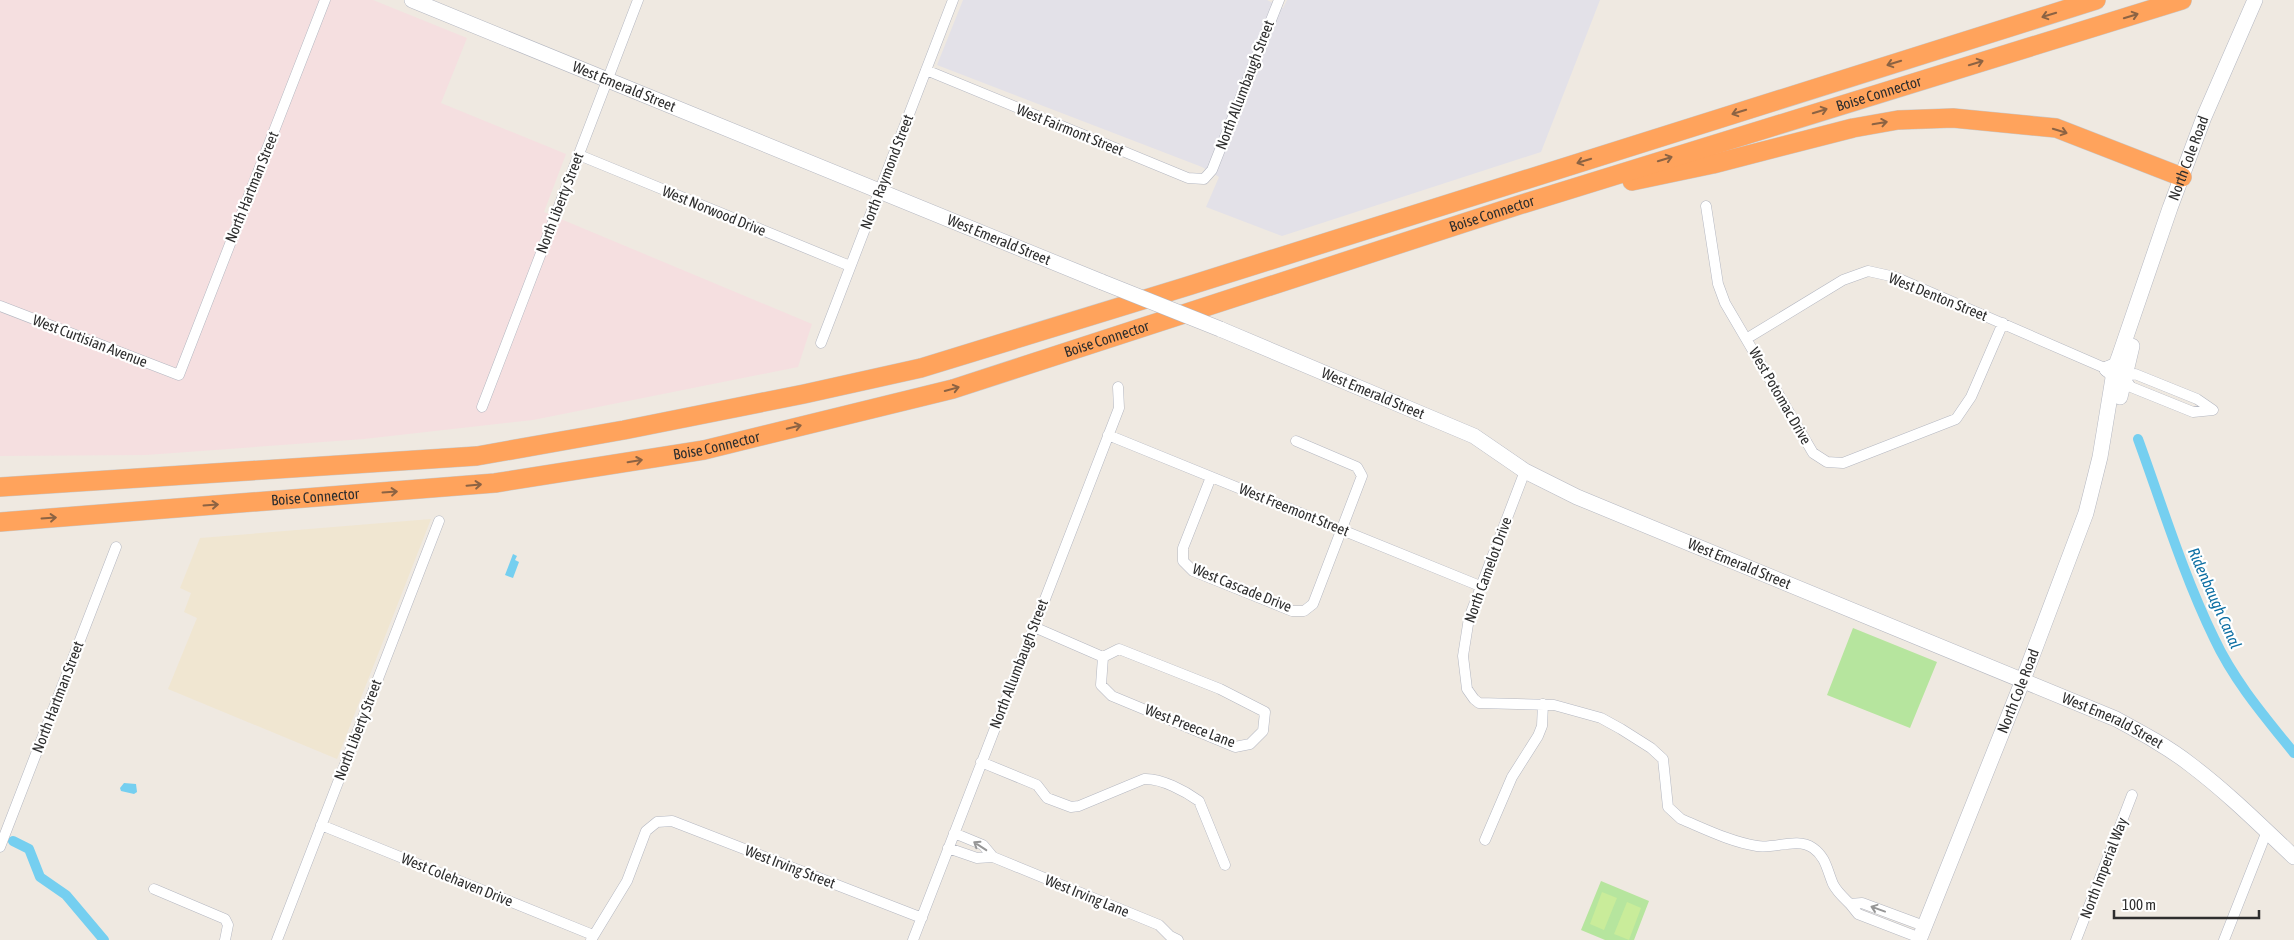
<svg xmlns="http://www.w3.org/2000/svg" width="2294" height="940" viewBox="0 0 2294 940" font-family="'Asap Condensed',sans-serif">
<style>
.industrial{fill:#e3e1e8}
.education{fill:#f0e6d1}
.medical{fill:#f5dfe0}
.green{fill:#b6e59e}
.pitch{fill:#c9ec9a}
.water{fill:#75cff0}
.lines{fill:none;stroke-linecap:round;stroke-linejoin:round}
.canal{stroke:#75cff0;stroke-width:10}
.street-casing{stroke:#b4b7c1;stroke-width:11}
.secondary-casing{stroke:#b4b7c1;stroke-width:16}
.highway-casing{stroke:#c9c9c9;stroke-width:20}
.street{stroke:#fff;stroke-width:10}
.secondary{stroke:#fff;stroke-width:15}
.highway{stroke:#ffa35c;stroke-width:19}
.secondary-bridge-casing{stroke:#b4b7c1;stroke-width:16;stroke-linecap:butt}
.secondary-bridge{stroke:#fff;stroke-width:15}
.oneway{stroke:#8c6343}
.oneway2{stroke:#969696}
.labels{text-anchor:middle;stroke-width:4.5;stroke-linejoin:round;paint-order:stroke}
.street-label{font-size:15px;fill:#2e2e2e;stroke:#fff}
.water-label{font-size:16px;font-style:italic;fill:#0d6fa3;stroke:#fff}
</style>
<rect width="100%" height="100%" fill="#efe9e1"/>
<path class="industrial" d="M963,0h304l16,8 4,-8h313l-59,152 -259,84 -76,-29 13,-30 -17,-10 -265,-102z"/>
<path class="education" d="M431,519l-94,240 -169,-70 29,-71 -13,-6 7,-19 -11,-5 20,-50z"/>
<path class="medical" d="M0,0h373l94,38 -26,65 125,51 -22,58 268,112 -14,43 -265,53 -169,19 -218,16 -146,1z"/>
<path class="green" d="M1853,628l84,34 -27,66 -83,-33z
M1601,881l48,20 -15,39h-29l-24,-10z"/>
<path class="pitch" d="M1602,892l15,6 -13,32 -14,-6z
M1627,902l14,6 -12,32 -15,-6z"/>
<path class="water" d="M513,554l4,2 -2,4 4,2 -6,16 -8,-3z
M124,783l12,1 1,8 -3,2 -13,-3 -1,-3z"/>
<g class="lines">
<path class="canal" d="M2138,439c24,66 45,135 76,199 20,43 51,79 80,115
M13,841l16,8 11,28 26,18 38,45"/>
<g class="street-casing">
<path id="street" d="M926,70l262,108 16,1 8,-9 67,-170
M579,155l271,111
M1706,206l12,78 7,19 88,150 14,9 16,1 113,-44 15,-22 32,-74
M0,306l179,69 146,-375
M1746,339l97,-59 25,-9 27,6 212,92
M821,343l132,-343
M2135,374l62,25 16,11 -20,2 -62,-25 -7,-10z
M482,407l156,-407
M1108,435l372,151
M1525,471l-56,147 -6,38 4,33 7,10 5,4 75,2 47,13 20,11 30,19 12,11 5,48 13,12c24,10 50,23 76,27 18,3 40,-9 56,2 13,9 14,22 20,36 4,8 11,14 17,20
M1211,477l-28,71v13l10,10 99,40h12l9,-7 49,-128 -5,-9 -61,-26
M1034,627l69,30
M1119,649l101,40 45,23 -2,19 -13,13 -15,3 -123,-51 -11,-11 2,-28z
M981,762l56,23 10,13 24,9 8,-1 65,-27c17,-1 41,12 55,22l26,64
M321,825l272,110
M1485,840l27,-63 26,-41 4,-10 1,-22
M0,847l116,-300
M948,848l29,10 16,-1 -10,-12 -29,-12
M993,857l166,68 11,11 8,4
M154,889l71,30 3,6 -3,15
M1920,938l-62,-24 -8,-10 12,-1 62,23
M277,940l162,-419
M591,940l36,-59 19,-50 11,-9 15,-1 250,97
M913,940l206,-532 -1,-21
M2076,940l56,-145
M2224,940l43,-109"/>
</g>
<g class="secondary-casing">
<g id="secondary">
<path id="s1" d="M412,0l690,282"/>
<path id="s2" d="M1220,329l254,107 51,35 52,26 539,222c26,14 52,28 75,46 37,28 69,60 103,92"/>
<path id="s3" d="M2107,369l9,-4 3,-8 51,-149 34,-91 51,-117"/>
<path d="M2120,397l12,-51"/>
<path id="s4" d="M1919,940l104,-260 63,-167 14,-56 13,-79 -1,-5 -5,-4"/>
</g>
</g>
<g class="highway-casing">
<g id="highway">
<path d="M1632,181l81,-17 140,-36 45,-8 55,-2 103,10 126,49"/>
<path d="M0,487l477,-31 147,-26 180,-36 117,-26 267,-82 908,-286"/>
<path id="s5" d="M0,522l495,-39 209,-33 249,-61 566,-184 663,-205"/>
</g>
</g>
<use href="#street" class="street"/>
<use href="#secondary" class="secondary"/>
<use href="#highway" class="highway"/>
<g class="secondary-bridge-casing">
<path id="secondary-bridge" d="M1102,282l118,47"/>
</g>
<use href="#secondary-bridge" class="secondary-bridge"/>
</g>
<defs><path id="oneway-shaft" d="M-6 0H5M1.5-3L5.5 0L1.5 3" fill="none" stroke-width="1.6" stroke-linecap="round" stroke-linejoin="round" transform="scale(1.25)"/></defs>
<g class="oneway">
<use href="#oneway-shaft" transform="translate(2049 15) rotate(163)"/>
<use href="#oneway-shaft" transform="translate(2131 16) rotate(-17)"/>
<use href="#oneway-shaft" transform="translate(1894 63) rotate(163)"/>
<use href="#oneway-shaft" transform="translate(1976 63) rotate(-17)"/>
<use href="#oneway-shaft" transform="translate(1820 111) rotate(-17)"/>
<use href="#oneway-shaft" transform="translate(1739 112) rotate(163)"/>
<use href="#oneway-shaft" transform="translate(1880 123) rotate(-10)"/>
<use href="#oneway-shaft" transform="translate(2060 131) rotate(17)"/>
<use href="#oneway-shaft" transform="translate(1665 159) rotate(-17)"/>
<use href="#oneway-shaft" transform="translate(1584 161) rotate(163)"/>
<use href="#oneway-shaft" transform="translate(952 389) rotate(-15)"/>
<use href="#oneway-shaft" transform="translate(794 427) rotate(-14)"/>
<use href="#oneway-shaft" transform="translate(635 461) rotate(-9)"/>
<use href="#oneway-shaft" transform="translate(474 485) rotate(-5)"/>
<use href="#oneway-shaft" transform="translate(390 492) rotate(-4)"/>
<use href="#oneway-shaft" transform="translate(211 505) rotate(-4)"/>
<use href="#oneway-shaft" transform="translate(49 518) rotate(-4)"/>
</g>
<g class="oneway2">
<use href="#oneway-shaft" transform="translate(980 846) rotate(-147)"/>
<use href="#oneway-shaft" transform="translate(1878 909) rotate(-160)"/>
</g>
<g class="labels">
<g class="street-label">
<text transform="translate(1245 85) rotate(-69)" y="5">North Allumbaugh Street</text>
<text dy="5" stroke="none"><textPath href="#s1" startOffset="229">West Emerald Street</textPath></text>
<text dy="5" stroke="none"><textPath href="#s5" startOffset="1936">Boise Connector</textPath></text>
<text transform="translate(1070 130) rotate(22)" y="5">West Fairmont Street</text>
<text dy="5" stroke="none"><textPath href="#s3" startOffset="229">North Cole Road</textPath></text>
<text transform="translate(887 172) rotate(-69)" y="5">North Raymond Street</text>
<text transform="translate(252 187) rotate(-68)" y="5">North Hartman Street</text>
<text transform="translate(560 203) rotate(-69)" y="5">North Liberty Street</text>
<text transform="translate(714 211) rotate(22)" y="5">West Norwood Drive</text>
<text dy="5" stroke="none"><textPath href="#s5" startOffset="1531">Boise Connector</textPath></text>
<text dy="5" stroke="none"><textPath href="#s1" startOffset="634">West Emerald Street</textPath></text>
<text transform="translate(1938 297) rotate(22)" y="5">West Denton Street</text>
<text dy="5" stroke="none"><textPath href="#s5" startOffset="1126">Boise Connector</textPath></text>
<text transform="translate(90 341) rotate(21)" y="5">West Curtisian Avenue</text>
<text dy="5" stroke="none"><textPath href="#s2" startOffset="166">West Emerald Street</textPath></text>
<text transform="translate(1780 396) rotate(60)" y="5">West Potomac Drive</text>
<text dy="5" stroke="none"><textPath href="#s5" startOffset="721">Boise Connector</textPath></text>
<text dy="5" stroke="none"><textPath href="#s5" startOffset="316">Boise Connector</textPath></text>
<text transform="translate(1294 510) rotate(22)" y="5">West Freemont Street</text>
<text dy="5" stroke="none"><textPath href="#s2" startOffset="571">West Emerald Street</textPath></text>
<text transform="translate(1488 570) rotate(-70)" y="5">North Camelot Drive</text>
<text transform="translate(1242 588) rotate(22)" y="5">West Cascade Drive</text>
<text transform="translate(1019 664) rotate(-69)" y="5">North Allumbaugh Street</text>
<text dy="5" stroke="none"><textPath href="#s4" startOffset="268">North Cole Road</textPath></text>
<text transform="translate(58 697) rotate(-69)" y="5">North Hartman Street</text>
<text dy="5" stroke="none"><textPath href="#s2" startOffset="976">West Emerald Street</textPath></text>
<text transform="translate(1190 726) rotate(21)" y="5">West Preece Lane</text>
<text transform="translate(358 730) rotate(-69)" y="5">North Liberty Street</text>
<text transform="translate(790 867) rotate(21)" y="5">West Irving Street</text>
<text transform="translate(2104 868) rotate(-69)" y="5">North Imperial Way</text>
<text transform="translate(457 880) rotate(22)" y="5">West Colehaven Drive</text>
<text transform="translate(1087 896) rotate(22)" y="5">West Irving Lane</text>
</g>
<g class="water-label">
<text transform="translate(2215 598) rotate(66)" y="6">Ridenbaugh Canal</text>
</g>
</g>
<path d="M2114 910v8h145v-8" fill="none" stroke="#2e2e2e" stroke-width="2.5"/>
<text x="2122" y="910" font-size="15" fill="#2e2e2e" stroke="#ffffff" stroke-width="4" paint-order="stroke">100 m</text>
</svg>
